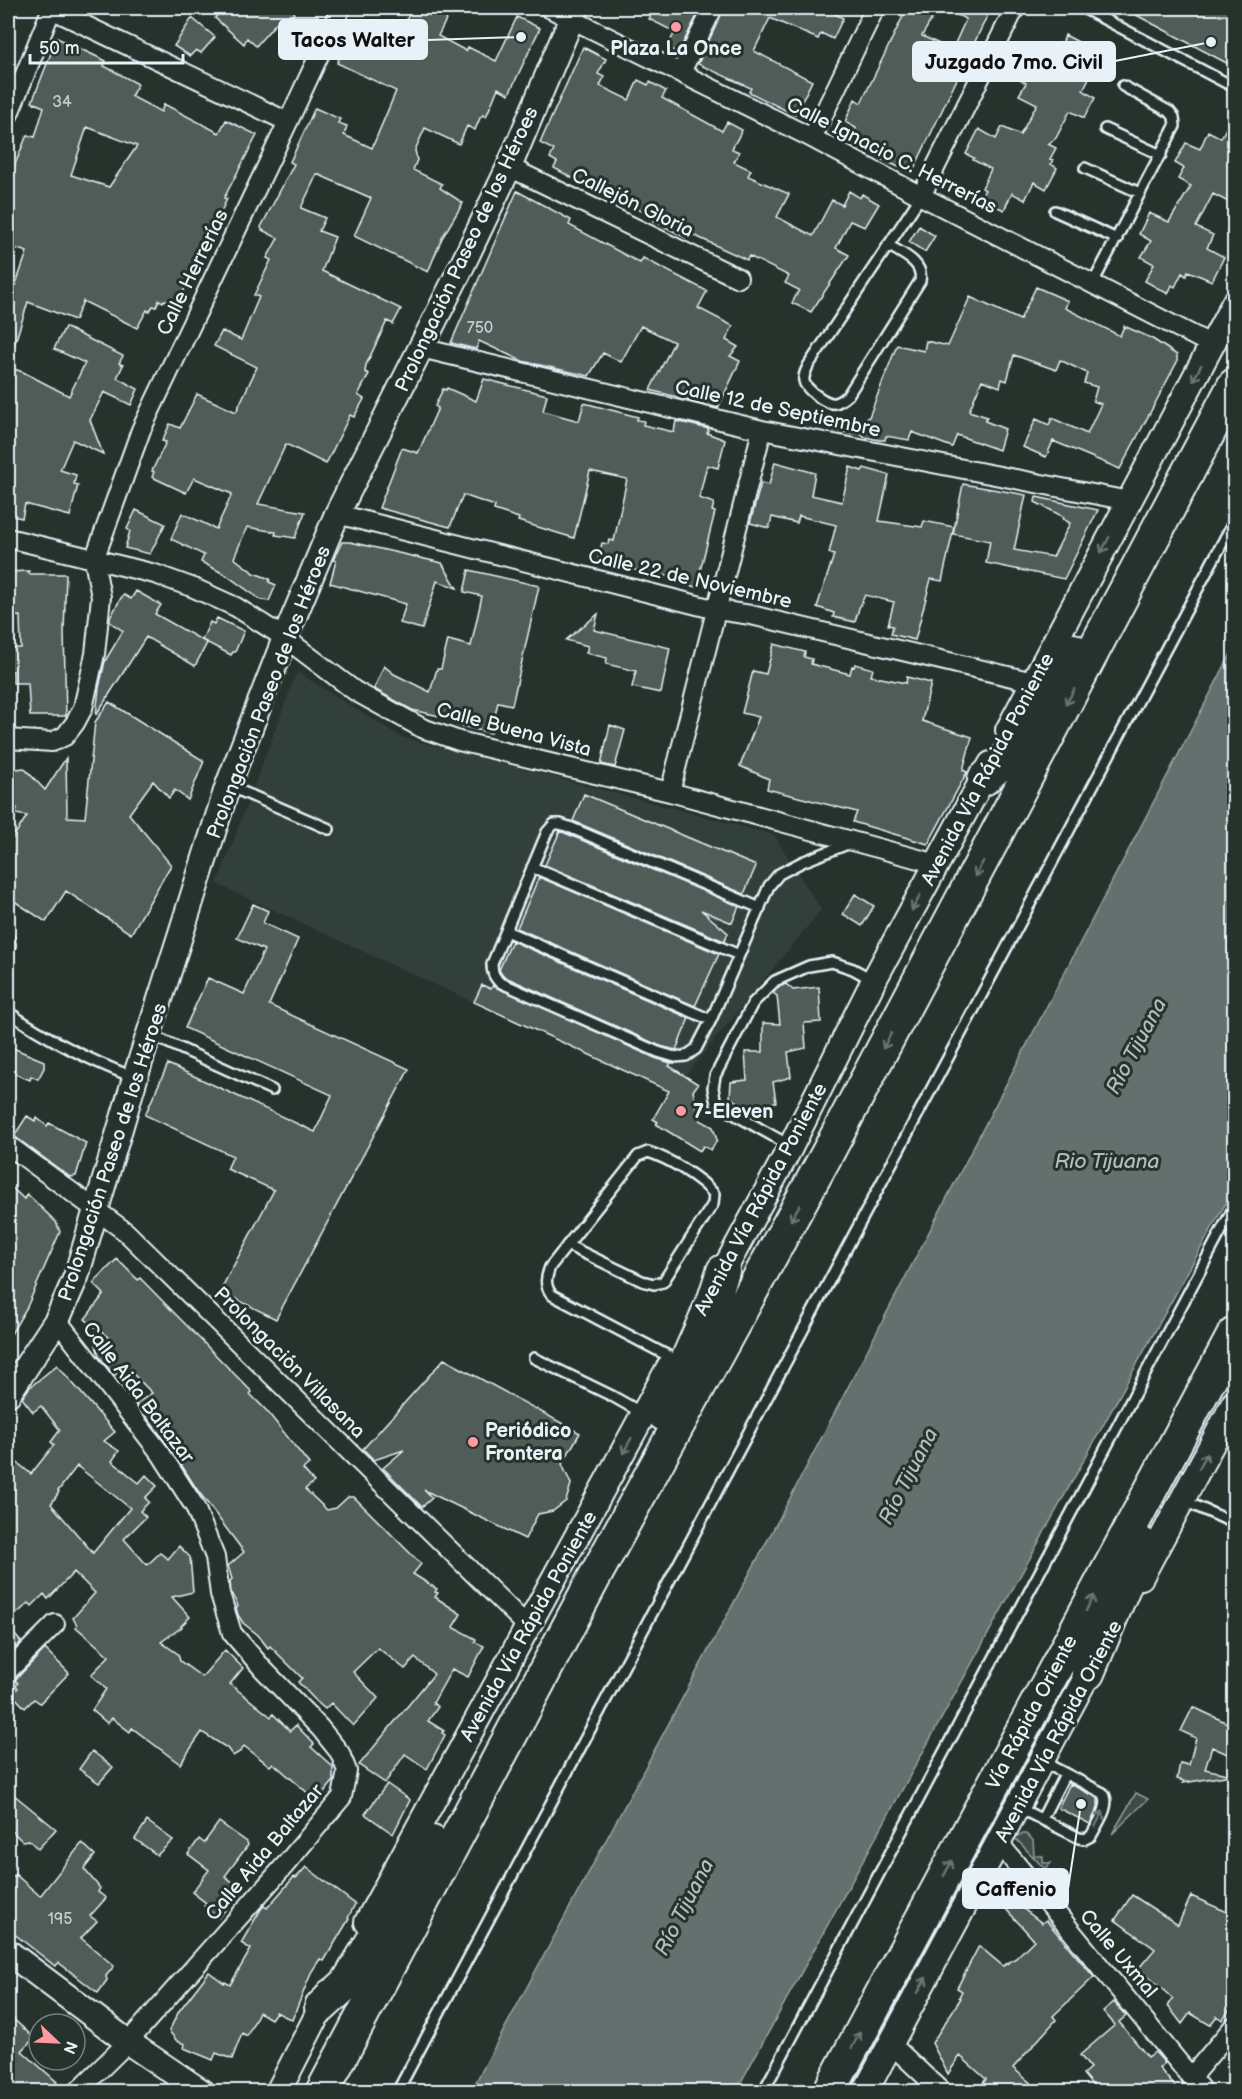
<svg xmlns="http://www.w3.org/2000/svg" width="1242" height="2099" viewBox="0 0 1242 2099" font-family="'Balsamiq Sans',sans-serif">
<style>
.built{fill:#333f3a}
.green{fill:#3e4b47;stroke:#939ea0;stroke-width:1.5}
.water{fill:#636f6d;stroke:#98a3a5;stroke-width:1.5}
.building{fill:#505c59;stroke:#e8f1f8;stroke-width:1.5;fill-rule:evenodd}
.lines{fill:none;stroke-linecap:round;stroke-linejoin:round}
.lane-casing{stroke:#e8f1f8;stroke-width:14}
.street-casing{stroke:#e8f1f8;stroke-width:22}
.secondary-casing{stroke:#e8f1f8;stroke-width:28}
.highway-casing{stroke:#e8f1f8;stroke-width:36}
.lane{stroke:#26332d;stroke-width:9}
.street{stroke:#26332d;stroke-width:18}
.secondary{stroke:#26332d;stroke-width:24}
.highway{stroke:#26332d;stroke-width:32}
.oneway{stroke:#6a7674}
.poi-dot{fill:#ff9aa2;stroke:#26332d;stroke-width:2}
.labels{text-anchor:middle;stroke-width:6;stroke-linejoin:round;paint-order:stroke}
.number-label{font-size:16px;fill:#c2ccd0}
.poi-label{font-size:20px;font-weight:bold;fill:#e8f1f8;stroke:#26332d;text-anchor:start}
.street-label{font-size:20px;fill:#e8f1f8;stroke:#26332d}
.water-label{font-size:21px;font-style:italic;fill:#b3bdc0;stroke:#26332d}
.leader{fill:none;stroke:#e8f1f8;stroke-width:2}
.callout-dot{fill:#e8f1f8;stroke:#26332d;stroke-width:2}
.callout{fill:#e8f1f8;stroke:#e8f1f8;stroke-width:2}
.callout-label{font-size:21px;text-anchor:middle;font-weight:bold;fill:#111}
</style>
<rect width="100%" height="100%" fill="#26332d"/>
<filter id="ink" filterUnits="userSpaceOnUse"><feTurbulence type="fractalNoise" baseFrequency=".0167" numOctaves="2"/><feDisplacementMap in="SourceGraphic" scale="12" xChannelSelector="R" yChannelSelector="G"/><feConvolveMatrix kernelMatrix="1 2 1 2 8 2 1 2 1" color-interpolation-filters="sRGB"/></filter>
<g filter="url(#ink)">
<path class="built" d="M297,672l104,65 373,98 47,75 -136,166 -11,19 -457,-211z"/>
<path class="green" d="M1136,1793l12,6 -36,35z
M1021,1834h5l7,6 1,16h9v7h8l-6,6 -30,-31z"/>
<path class="water" d="M1234,648v540l-498,903h-265l317,-589z"/>
<path class="building" d="M221,8h75l-8,20 -12,-5 -20,23 -9,-8 -3,6 -29,-26z
M413,8h39l-14,28 28,15 2,-4 28,14 21,-44 23,11 -31,66 -11,-6 -12,29 -3,-2 -3,3 -5,12 -8,-4 -8,18 -34,-16 -10,22 2,10 -4,10 29,14 -2,4 23,15 -21,35 -14,34 -74,-36 17,-38 -54,-24 -16,34 24,10 -6,13 16,6 -13,34 79,38 -8,15 -6,-3 -21,44 -1,7 4,2 -11,21 6,4 -10,18 -4,-2 -24,49 -40,-20 -28,60 47,8 -10,26 -20,-3 1,-3 -29,-5 -13,31 20,15 16,6 -1,3 7,3 -7,16 -8,-1 -35,-25 -25,-13 3,-7 -33,-16 11,-26 34,16 16,-35 -38,-16 -8,15 -34,-16 2,-5 -2,-1 14,-29 -4,-1 8,-17 10,4 17,-34 39,18 21,-45 -43,-21 8,-15 19,9 18,-43 -5,-2 17,-35 -4,-2 11,-20 -16,-8 -1,-3 33,-63 -4,-2 25,-54 25,11 -2,4 9,3 -3,9 28,13 24,-57 -59,-28 20,-39 36,18z
M655,8h46l-23,45 -11,-6 8,-15 -26,-13z
M724,8h100l19,10 -10,21 -12,-6 -3,6 -48,-21 -16,33 58,30 -17,34 -46,-23 2,-4 -53,-24z
M907,8h31l-16,28 30,14 14,-31 -24,-11h49l-79,165 -31,-14 3,-7 -32,-14 4,-10 -11,-6 10,-23 6,4z
M1123,8h111v59z
M192,18l23,19 -14,16 -5,-3 -6,6 -16,-10z
M1065,35l25,13 -10,18 12,6 -9,18 12,8 -11,20 -14,-7 -14,27 -8,6 8,4 -6,11 3,1 -2,4 6,4 -11,21 -12,-7 -9,18 -13,-7 -8,17 -25,-12 6,-8 -3,-2 9,-19 -18,-9 1,-2 -8,-4 13,-25 17,10 6,-12 18,8 17,-31 -18,-9 7,-12 -17,-9 12,-25 8,6 2,-3 18,9 10,-18 3,2z
M57,38l49,23 -2,5 34,18 -7,12 30,16 3,-8 55,29 7,-13 31,15 -33,63 3,1 -49,104 -3,-1 -2,2 -9,-4 -1,2 -4,-2 -3,7 -3,-1 -4,6 -2,-2 -10,18 -54,-27 -8,19 -47,-18 -17,53h-3v-62l3,-11 5,2 11,-32 -19,-6v-73l3,1 16,-39 8,2 9,-30 -12,-5zM87,127l50,19 -28,41 -38,-12z
M583,47l23,12 -8,15 6,3 -4,9 29,14 9,-20 10,5 2,-3 16,9 -4,7 60,33 5,-9 15,8 -10,19 7,3 -5,10 17,8 -3,6 41,18 -12,23 36,19 19,-36 10,5 7,-14 11,7 2,-4 17,10 -14,23 -15,-6 -14,27 13,7 -38,57 -19,-9 7,-13 -14,-7 4,-7 -40,-20 -2,4 -58,-27 -3,5 -32,-17 2,-3 -31,-15 2,-4 -34,-19 -4,7 -35,-19 3,-6 -7,-4 4,-8 -14,-7z
M1234,113v92l-21,-11 -17,33 17,8 -6,13 17,9 -12,24 -24,-10 -2,5 -4,-3 -7,14 -3,-2 -4,9 -23,-13 9,-17 -13,-7 10,-16 -12,-7 10,-21 20,9 22,-36 -13,-7 6,-11 -9,-5 11,-20 14,6 8,-18 13,7z
M517,191l54,29 -2,5 71,38 3,-5 64,33 -9,17 35,18 -7,14 12,7 -8,9 10,5 -22,47 -68,-18 24,-48 -33,-16 -20,36 -18,-9 -14,23 -67,-15 -43,-20 -3,8 -25,-6z
M919,226l16,10 -10,16 -16,-10z
M1036,287l32,14 -3,7 55,28 4,-10 27,12 26,17v7l-57,107 -67,-28 -7,16 -23,-10 13,-28 13,6 3,-7 35,16 14,-30 -8,-3 4,-14 -13,-4 3,-10 -27,-13 -4,10 -42,-15 -7,26 -5,-2 -2,8 -18,-7 -13,31 18,6 -2,4 20,8 -6,21 -42,-15 -5,12 -40,-15 -3,8 -23,-4 -1,4h-6l-15,-3v-2l-28,-4 33,-14 28,-72 27,6 2,-10 22,5 22,-49 50,23z
M65,327l58,29 -4,7 4,2 -6,13 21,11 -7,16 -27,-13 -14,28 13,34 -30,-14 -13,30 16,5 -2,9 4,1 -8,31 -45,-12 -3,14 -14,-3v-148l15,5 46,24 16,-33 -31,-14z
M484,379l63,16 -4,16 36,10 5,-18 54,14 -1,3 7,1 -1,4 31,7 2,-11 33,8 -2,4 18,7 -7,28 -11,-3 -8,33 15,5 -2,8 3,1 -19,75 -24,-6 1,-4 -76,-14 5,-20 6,1 1,-4 5,1 13,-62 -37,-8 -16,67 -56,-17 1,-3 -25,-8 1,-4 -32,-11 -13,32 -71,-19 23,-60 16,5 20,-45 -3,-2 8,-17 3,1 1,-2 29,13z
M775,462l40,11 -4,22 31,7 8,-35 12,4 2,-3 25,7 -10,46 43,6 2,-6 30,6 -12,54 -11,-2 -16,61 -24,-6 2,-8 -5,-1 6,-23 -29,-7 -6,13 -4,14 -22,-5 1,-4 -17,-6 17,-52 -5,-2 7,-28 -37,-9 -2,7 -25,-6 -3,11 -19,-5 11,-40 8,2z
M963,484l63,11 -12,55 39,7 17,-34 -7,-4 1,-2 -29,-15 1,-5 62,13 -34,69 -78,-16 4,-22 -37,-7z
M136,510l29,14 -15,30 -25,-6 5,-17 -3,-2z
M342,542h8l92,21 15,25 -20,-7 -15,48 -22,-6 6,-19 -76,-21 6,-22 -3,-1z
M469,570l70,16 -27,119 -14,-3 -7,31 -34,-8 1,-5 -46,-10 -38,-21 10,-23 10,8 36,18 7,-23h4l7,-29 23,6 11,-50 -18,-4z
M29,571v3h37l-2,58 2,84h-36l-2,-33h-15v-12h-5v-23h13l-1,-32 -12,1v-45z
M136,591l25,14 -6,9 52,29 -12,23 -49,-29 -50,78 3,-27 6,-27 18,-30 -13,-9v-4l11,-20 3,-3 7,4z
M598,614l-4,16 76,18 -9,45 -29,-6 4,-16 -30,-7 1,-6 -21,-5 2,-7 -22,-6z
M217,618l27,13 -9,21h-2l-2,3 -29,-15 8,-18 4,2z
M774,644l31,8 -1,5 8,2 -1,5 39,10 2,-8 2,1 1,-3 18,5 -2,7 35,7 1,-6 24,6 -9,38 50,16 -9,33 4,2 -39,72 -75,-22 4,-10 -90,-23 2,-10 -29,-13 19,-49 -17,-4 11,-42 13,3z
M109,702l95,59 -16,39 -13,-10 -6,8 -16,-17 -24,33 42,51 -40,69 -65,-43 -20,31 -38,-25v-52l19,-29 -11,-2 1,-6 -9,-1v-37l16,-2 21,22 21,-32 1,59 18,1 10,-96z
M610,725l15,5 -10,37 -14,-3z
M584,794l172,72 -12,28 -171,-73z
M560,831l179,75 -7,17 -31,-13 27,23 -4,8 -179,-76z
M539,877l180,77 -24,52 -178,-78z
M855,894l19,12 -12,20 -19,-12z
M253,904l15,7 -5,12 35,16 -29,66 140,64 -133,250 -56,-28 54,-101 -47,-21 6,-13 -88,-41 23,-51 147,68 17,-37 -147,-67 23,-50 36,16 20,-44 -27,-12z
M512,941l177,77 -13,32 -16,-4 -157,-70 -4,-6z
M786,984l7,6 26,-3 2,35 -17,1 2,25 -18,4 3,25 -18,5 3,20 -28,5 -18,-9 1,-16 16,-2 -2,-28h18v-29l17,1 -3,-28 -4,-3 6,-6z
M482,985l9,4 2,-4 162,73 16,5 -2,3 29,18 -5,7 7,29 13,7 4,13 -6,10 -8,-4 -3,5 -44,-27 2,-2 -5,-3 16,-28 -195,-89z
M8,1046l36,15v7l-6,11 -7,-3 -1,4 -22,-9z
M27,1116l8,5 2,-3 10,8 2,-3 37,20 -10,33 -6,1 -56,-41z
M8,1184l16,15 3,-5 29,28 4,10 -33,75 -19,32z
M117,1259l21,21 2,-2 112,114 -2,2 16,16 43,54 -6,5 11,13 -9,7 22,21 9,-2 12,-11h6l67,67 -8,10 24,15 -2,3 3,1 -3,4 26,17 -8,13 23,12 -1,3 9,4 -16,31 -16,-8 -19,34 5,4 -10,14 16,10 -2,2 3,2 -18,34 -22,-15 -20,29 -26,-18 75,-91 -19,-16 -10,11 -27,-21 -25,24 25,26 -25,28 -22,-23 -6,6 -8,-7 -19,-20 4,-4 -32,-32 -2,2 -10,-13 -15,-12 -5,-8 -2,-7 2,-2 -7,-14 -1,-11 2,-2 -4,-13 16,-14 -48,-64 -26,-41 -34,-43 16,-11 -27,-27 -11,10 -15,-20 -3,-11 13,-7 -24,-19 19,-25 -11,-11z
M444,1359l136,74 -18,31 9,20 -5,17 -13,10 -15,3 -13,25 -101,-49 8,8 -10,9 -39,-39 21,-18 -30,10 -11,-11z
M57,1365l58,67 -11,9 15,10 -7,10 27,22 7,-8 11,11 -12,12 4,4 -9,9 6,6 -22,22 23,26 13,-12 8,6 11,-13 11,11 3,35 -21,5 18,20 -9,9 1,1 -21,15 17,12 2,7 22,16 23,-27 18,18 -13,16 41,33 2,-3 17,17 6,-6 18,19 -3,3 22,20v15l-16,19 -44,-38 -3,3 -26,-20 -3,5 -8,5 -6,-8 -25,-16 -22,32 -48,-36 -2,4 -18,-14 -5,5 -15,-13 14,-21 -15,-14 18,-19 -33,-29 1,-2 -4,-7 22,-25 -21,-21 -26,27 -4,-5 -12,12 -3,-3 -21,18v-166l23,19 23,-29 -3,-3 9,-12 -19,-24 -8,6 -11,-14 7,-10zM77,1466l53,42 -37,45 -42,-49 8,-12 -1,-1z
M8,1627l13,15 -13,14z
M45,1649l24,24 -29,30 -6,-4 -9,9 -13,-14 6,-6 -2,-2 2,-3 -3,-3z
M1193,1707l41,19v31l-22,-10 -7,22 26,6 -48,8 1,-2 -7,-2 3,-16 9,2 7,-27 -15,-7z
M92,1751l21,16 -14,16 -20,-14z
M387,1784l23,16 -17,34 -28,-20z
M1070,1784l28,14v9l-8,17 -32,-16z
M8,1790l48,39 -18,20 -9,-9 -7,1 -14,-14z
M147,1821l26,19 -16,15 -22,-16z
M219,1822l28,20 1,3 -23,31 18,14 -25,28 -14,-12 2,-3 -14,-11 17,-22 -21,-16 11,-15 5,4z
M82,1843l13,12 -11,14 16,19 -2,4 8,6 -16,18 7,5 -16,17 33,28 -8,10 1,4 -9,13 -39,-30 -4,3 -47,-37v-47l7,-8 25,22z
M306,1867l49,37 -7,14 1,1 -25,42 -4,-2 -8,12 -20,49 -16,-8 -5,7 -12,-7 -12,24 -5,-3 -10,26 -16,-6 -3,7 -29,-12 1,-4 -8,-3 -8,-10 10,-20 30,-39 15,11 1,-1 5,3 21,-36 -10,-6 20,-34 3,-3 3,2 27,-31 2,1z
M1001,1892l41,31 4,-3 48,57 -41,39 3,4 -43,48 27,23h-63l9,-12 -26,-23 -12,18 -16,-31 29,-45 -2,-1 3,-6 -5,-3 22,-42 24,20 13,-8 18,-18 -38,-42z
M1132,1895l46,30 13,-29 43,19v89l-12,16 -5,-4 -7,9 -20,-12 -8,11 -14,-18 5,-7 -34,-31 16,-19 -40,-29z
M1114,2002l12,14 -7,6 29,35 7,-5 10,11 -6,5 20,23h-82l-14,-17 7,-6 -10,-13 35,-30 -12,-14z
M8,2014l26,24 -12,13 35,31 -10,9h-29l-10,-11z"/>
<g class="lines">
<g class="lane-casing">
<path id="lane" d="M1083,8l151,79
M1105,129l56,26
M1085,168l55,25
M1055,211l62,28
M888,245c14,9 36,17 32,36l-72,114c-4,3 -8,7 -13,8 -8,2 -30,-14 -31,-22 -1,-6 2,-10 4,-15l113,-170
M1093,283l82,-157 -1,-9 -4,-5 -47,-26
M229,786l100,43
M532,867l207,88
M760,908l-191,-81 -9,-3h-6l-7,8 -55,132c0,9 2,12 7,18l159,70 17,5 11,-1 10,-7 15,-29 58,-134 10,-12 23,-12 48,-19
M506,931l205,89
M8,937l2,8 -2,5
M8,1012c39,27 81,48 125,65
M151,1035l121,55
M789,1145l-73,-41 -3,-16 2,-12 38,-73 22,-22 34,-15 23,-4 21,7 20,11
M567,1245l75,36 12,3 9,-2 50,-78 1,-10c-13,-16 -46,-36 -66,-42l-10,4 -88,111c-4,11 -6,18 2,28l122,64
M534,1358l78,38 30,17
M1182,1500l52,23
M1017,1807l62,31 6,1 6,-3c6,-12 21,-31 12,-43l-62,-32
M1042,1819l23,-45
M397,2092l837,-1571
M763,2092l471,-885"/>
</g>
<g class="street-casing">
<path id="street" d="M549,8l263,130 109,58 291,149
M51,9l237,113
M681,72l32,-64
M8,116l44,-108
M812,138l63,-130
M509,167l229,111
M921,196l94,-188
M421,348l341,82 367,71
M337,514l380,96 34,5 282,67
M8,538l147,36 39,14 42,19 49,31 70,53 67,37 37,13 211,51 267,72
M8,739l44,3 13,-6 10,-13 8,-15 12,-54 6,-57 -7,-37 47,-130 147,-308 53,-114
M670,792l92,-362
M8,1145l118,87 402,395
M57,1320l104,134 34,53 20,50 5,37 12,39 31,36 57,59 20,25 7,18 -5,26 -56,67 -158,178 -51,50
M8,1671l47,-47
M999,1843l204,249
M891,2044l51,48
M1192,2076l42,-50"/>
</g>
<g class="secondary-casing">
<path id="secondary" d="M1008,730l226,-427
M716,1285l75,-139 83,-166 117,-216
M8,1394l49,-74 19,-43 59,-199 93,-293 57,-147 52,-124 122,-242 50,-105 67,-159
M1141,1577l93,-174
M367,1922l302,-555
M8,1952l120,90 74,50
M278,2092l51,-100
M865,2092l232,-435"/>
</g>
<g class="highway-casing">
<path id="highway" d="M984,779l23,-21 66,-108
M663,1414l51,-115 9,-28
M1088,1673l54,-129
M321,2007l26,-24 85,-141
M322,2092l272,-514 233,-424 407,-769
M829,2092l405,-758"/>
</g>
<use href="#lane" class="lane"/>
<use href="#street" class="street"/>
<use href="#secondary" class="secondary"/>
<use href="#highway" class="highway"/>
</g>
<defs><path id="oneway-shaft" d="M-6 0H5M1.5-3L5.5 0L1.5 3" fill="none" stroke-width="1.6" stroke-linecap="round" stroke-linejoin="round" transform="scale(1.5)"/></defs>
<g class="oneway">
<use href="#oneway-shaft" transform="translate(1197 373) rotate(118)"/>
<use href="#oneway-shaft" transform="translate(1105 545) rotate(118)"/>
<use href="#oneway-shaft" transform="translate(1070 697) rotate(118)"/>
<use href="#oneway-shaft" transform="translate(979 869) rotate(118)"/>
<use href="#oneway-shaft" transform="translate(916 903) rotate(119)"/>
<use href="#oneway-shaft" transform="translate(887 1041) rotate(118)"/>
<use href="#oneway-shaft" transform="translate(795 1213) rotate(119)"/>
<use href="#oneway-shaft" transform="translate(627 1446) rotate(119)"/>
<use href="#oneway-shaft" transform="translate(1203 1461) rotate(-62)"/>
<use href="#oneway-shaft" transform="translate(1090 1603) rotate(-62)"/>
<use href="#oneway-shaft" transform="translate(1099 1819) rotate(-63)"/>
<use href="#oneway-shaft" transform="translate(948 1868) rotate(-62)"/>
<use href="#oneway-shaft" transform="translate(922 1985) rotate(-62)"/>
<use href="#oneway-shaft" transform="translate(856 2040) rotate(-62)"/>
</g>
</g>
<g class="poi-dot">
<circle cx="676" cy="27" r="6"/>
<circle cx="681" cy="1111" r="6"/>
<circle cx="473" cy="1442" r="6"/>
</g>
<g class="labels">
<g class="number-label">
<text x="62" y="107">34</text>
<text x="480" y="333">750</text>
<text x="60" y="1924">195</text>
</g>
<g class="poi-label">
<text x="676" y="55" text-anchor="middle">Plaza La Once</text>
<text x="693" y="1118">7-Eleven</text>
<text x="485" y="1437">Periódico<tspan x="485" dy="23">Frontera</tspan></text>
</g>
<g class="street-label">
<text transform="translate(892 155) rotate(27)" y="7">Calle Ignacio C. Herrerías</text>
<text transform="translate(633 202) rotate(26)" y="7">Callejón Gloria</text>
<text transform="translate(466 249) rotate(-65)" y="7">Prolongación Paseo de los Héroes</text>
<text transform="translate(192 272) rotate(-64)" y="7">Calle Herrerías</text>
<text transform="translate(778 408) rotate(12)" y="7">Calle 12 de Septiembre</text>
<text transform="translate(690 578) rotate(13)" y="7">Calle 22 de Noviembre</text>
<text transform="translate(268 692) rotate(-69)" y="7">Prolongación Paseo de los Héroes</text>
<text transform="translate(514 729) rotate(15)" y="7">Calle Buena Vista</text>
<text transform="translate(987 769) rotate(-62)" y="7">Avenida Vía Rápida Poniente</text>
<text transform="translate(112 1152) rotate(-72)" y="7">Prolongación Paseo de los Héroes</text>
<text transform="translate(760 1199) rotate(-62)" y="7">Avenida Vía Rápida Poniente</text>
<text transform="translate(290 1362) rotate(45)" y="7">Prolongación Villasana</text>
<text transform="translate(139 1392) rotate(53)" y="7">Calle Aida Baltazar</text>
<text transform="translate(528 1626) rotate(-61)" y="7">Avenida Vía Rápida Poniente</text>
<text transform="translate(1031 1712) rotate(-62)" y="7">Vía Rápida Oriente</text>
<text transform="translate(1058 1731) rotate(-62)" y="7">Avenida Vía Rápida Oriente</text>
<text transform="translate(264 1852) rotate(-50)" y="7">Calle Aida Baltazar</text>
<text transform="translate(1119 1953) rotate(50)" y="7">Calle Uxmal</text>
</g>
<g class="water-label">
<text transform="translate(1136 1046) rotate(-62)" y="7">Río Tijuana</text>
<text x="1107" y="1168">Rio Tijuana</text>
<text transform="translate(908 1476) rotate(-63)" y="7">Río Tijuana</text>
<text transform="translate(684 1907) rotate(-63)" y="7">Río Tijuana</text>
</g>
</g>
<path class="leader" d="M521 37L427 40M1211 42L1115 61M1081 1804L1068 1889"/>
<g class="callout-dot">
<circle cx="521" cy="37" r="6"/>
<circle cx="1211" cy="42" r="6"/>
<circle cx="1081" cy="1804" r="6"/>
</g>
<g class="callout">
<rect x="279" y="20" width="148" height="39" rx="6"/>
<rect x="913" y="42" width="202" height="39" rx="6"/>
<rect x="963" y="1869" width="105" height="39" rx="6"/>
</g>
<g class="callout-label">
<text x="353" y="47">Tacos Walter</text>
<text x="1014" y="69">Juzgado 7mo. Civil</text>
<text x="1016" y="1896">Caffenio</text>
</g>
<rect width="1242" height="2099" fill="none" stroke="#26332d" stroke-width="30"/>
<rect x="15" y="15" width="1212" height="2069" fill="none" stroke="#e8f1f8" stroke-width="2" filter="url(#ink)"/>
<g transform="translate(57 2042) rotate(113)"><circle r="28" fill="#26332d" stroke="#747f7e" stroke-width="1.5"/>
<path d="M0-4.5L10 22L0 15L-10 22Z" fill="#ff9aa2"/>
<text y="-9" font-size="16" font-weight="bold" text-anchor="middle" fill="#e8f1f8">N</text>
</g>
<path d="M30 54v9h153v-9" fill="none" stroke="#e8f1f8" stroke-width="3"/>
<text x="39" y="54" font-size="18" fill="#e8f1f8" stroke="#26332d" stroke-width="4.5" paint-order="stroke">50 m</text>
</svg>
